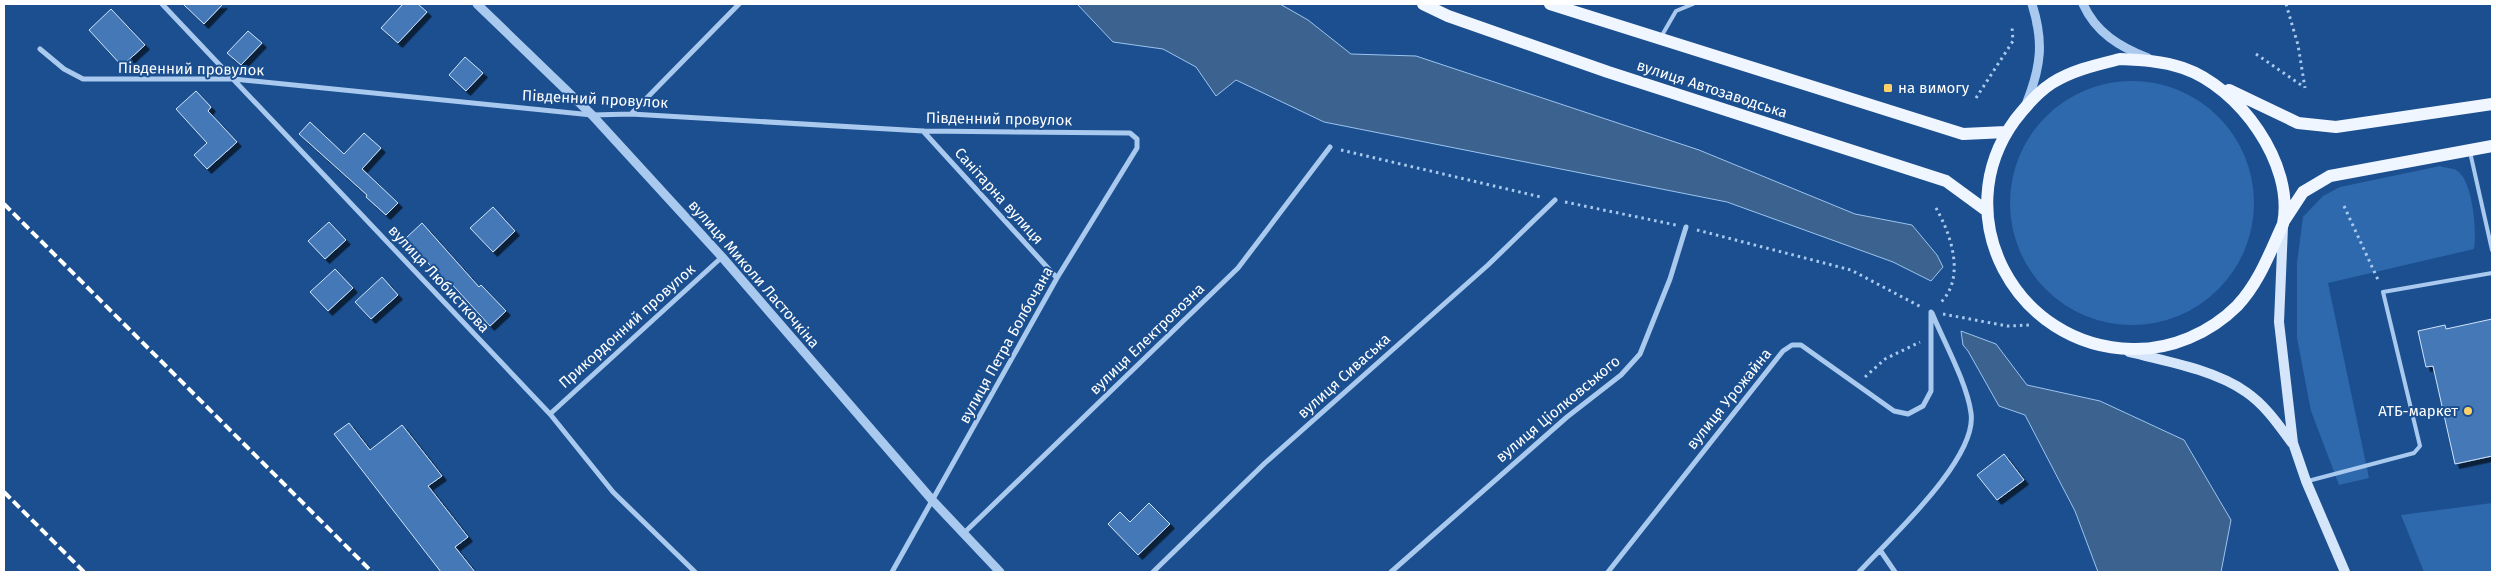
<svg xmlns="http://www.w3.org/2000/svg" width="2496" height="576" viewBox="0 0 2496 576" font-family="'Fira Sans',sans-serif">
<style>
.green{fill:#2e69ad}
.water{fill:#3c6290;stroke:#9cc4f0}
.building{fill:#4478b7;stroke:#cfe3fa;filter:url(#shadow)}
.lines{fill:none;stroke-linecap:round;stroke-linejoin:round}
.path{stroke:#a9c9ee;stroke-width:3;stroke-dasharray:2.5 4;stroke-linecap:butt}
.service{stroke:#a9c9ee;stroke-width:4}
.minor{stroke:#a9c9ee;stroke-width:5}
.tertiary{stroke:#a9c9ee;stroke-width:9}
.secondary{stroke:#d6e6fa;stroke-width:10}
.primary{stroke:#f0f6ff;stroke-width:12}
.rail{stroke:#fff;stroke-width:4;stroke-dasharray:9 4;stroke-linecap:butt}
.poi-dot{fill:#ffd166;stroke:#1b4f8f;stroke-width:2}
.labels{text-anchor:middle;stroke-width:4;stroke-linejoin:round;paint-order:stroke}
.street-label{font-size:15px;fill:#fff;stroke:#1b4f8f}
.poi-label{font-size:15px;fill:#fff;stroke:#1b4f8f;text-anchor:start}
</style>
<defs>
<filter id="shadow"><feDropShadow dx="4.5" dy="4.5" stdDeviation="0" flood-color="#0009"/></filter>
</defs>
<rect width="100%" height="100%" fill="#1b4f8f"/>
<path class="green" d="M2010 203a122 122 0 1 1 244 0a122 122 0 1 1-244 0Z
M2440,166c5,2 12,2 16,4 17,9 21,62 18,79l-146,34 41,195 -30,7 -28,-74 -14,-73v-75l6,-46 20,-21 17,-9z
M2492,503v69h-68l-23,-57z"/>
<path class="water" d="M1077,4h203l28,16 43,34 65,2 283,94 156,64 57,11 25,30 6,12 -12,14 -38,-19 -166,-60 -403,-80 -88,-42 -20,16 -20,-29 -33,-18 -50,-7z
M1961,331l35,13 31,41 73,16 84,39 47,80 -10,52h-123l-23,-61 -50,-96 -26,-9 -31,-55 -5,-6z"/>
<path class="building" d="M183,4h40l-19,20z
M403,4h15l9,8 -29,31 -17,-15z
M111,9l34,36 -23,21 -33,-36z
M248,31l14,12 -21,22 -14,-12z
M465,57l18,16 -17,18 -17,-16z
M196,91l15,16 -3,4 29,31 -30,27 -13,-14 13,-12 -31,-34z
M310,122l34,32 20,-21 17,15 -19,21 36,34 -12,12 -20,-18 1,-2 -68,-61z
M493,207l22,24 -22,21 -23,-24z
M329,222l17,18 -21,19 -17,-18z
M422,223l57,64 2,-2 25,26 -16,15 -42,-46 -3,2 -39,-44z
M335,269l18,19 -25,23 -18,-19z
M382,277l16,18 -27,24 -16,-17z
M2492,319v137l-37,8 -22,-98 -7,1 -8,-36 27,-6 1,4z
M349,423l21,27 32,-25 40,51 -14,10 40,51 -13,10 20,25h-34l-107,-138z
M2004,454l20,26 -27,20 -20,-25z
M1149,503l21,21 -32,31 -30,-31 12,-12 10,10z"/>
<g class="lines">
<path class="path" d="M2286,4l12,41 7,43
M2256,54l48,33
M1976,98l37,-57 -1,-14
M1341,150l200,47
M1565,202l111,23
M2344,206l35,76
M1936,208c16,28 30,72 3,96
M1697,230l154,40 72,38
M1943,314l64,12 24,-1
M1865,377l20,-18 35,-17"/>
<path class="service" d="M1661,37l15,-26 17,-7
M2470,152l22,98
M2308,481l106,-28 6,-7 -37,-154 109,-19"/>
<path class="minor" d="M162,4l388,410 63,78 82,80
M40,49l24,20 19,10h150l359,36 39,-1 292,17 207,2 7,6v9l-80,130 -165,294
M631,114l108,-110
M923,131l134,147
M550,414l172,-157
M964,533l274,-265 92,-121
M1880,550l15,22
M1153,572l112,-109 223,-198 67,-65
M1391,572l176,-155 54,-42 19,-21 30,-75 16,-52
M1608,572l175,-221 9,-6h9l93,66 14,3 15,-8 8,-15v-79
M1859,572c30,-33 119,-113 112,-159 -4,-30 -27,-71 -39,-100"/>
<path class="tertiary" d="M477,4l115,111 130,142 211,244 67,71
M2083,4c13,29 37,43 65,54
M2027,102c14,-36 17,-60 5,-98"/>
<path class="secondary" d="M2283,227l-4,95 14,121 13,38 39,91
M2129,352c37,9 86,18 117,40 19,13 32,32 46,51"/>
<path class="primary" d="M1423,4l25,12 160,56 338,109 41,30
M1550,4l413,130 43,-2
M2120,59c22,1 42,2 63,9 56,19 112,96 100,156 -13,28 -24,59 -46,82 -27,27 -66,44 -105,43 -116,-2 -187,-133 -117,-229 10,-13 23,-28 37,-37 21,-13 44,-18 68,-24z
M2229,90l69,33 38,4 156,-23
M2284,221l19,-29 27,-16 162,-30"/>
<path class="rail" d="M4,204l368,368
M4,492l80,80"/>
</g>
<g class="poi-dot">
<rect x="1883" y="83" width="10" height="10" rx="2.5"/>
<circle cx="2468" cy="411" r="5"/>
</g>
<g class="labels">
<g class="street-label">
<text transform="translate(191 69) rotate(1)" y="5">Південний провулок</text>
<text transform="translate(1712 89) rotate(18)" y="5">вулиця Автозаводська</text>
<text transform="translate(595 99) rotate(3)" y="5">Південний провулок</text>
<text transform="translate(999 119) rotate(1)" y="5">Південний провулок</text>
<text transform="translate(999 196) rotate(48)" y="5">Санітарна вулиця</text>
<text transform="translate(754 274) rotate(49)" y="5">вулиця Миколи Ласточкіна</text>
<text transform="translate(439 279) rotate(47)" y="5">вулиця Любисткова</text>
<text transform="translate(627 326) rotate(-42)" y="5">Прикордонний провулок</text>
<text transform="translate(1147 339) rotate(-44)" y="5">вулиця Електровозна</text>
<text transform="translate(1006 345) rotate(-61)" y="5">вулиця Петра Болбочана</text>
<text transform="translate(1344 376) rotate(-42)" y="5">вулиця Сиваська</text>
<text transform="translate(1729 399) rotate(-51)" y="5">вулиця Урожайна</text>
<text transform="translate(1558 409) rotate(-40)" y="5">вулиця Ціолковського</text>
</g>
<g class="poi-label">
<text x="1898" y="93">на вимогу</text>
<text x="2458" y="416" text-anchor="end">АТБ-маркет</text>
</g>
</g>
<rect width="2496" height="576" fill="none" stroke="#ffffff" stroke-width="10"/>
</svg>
